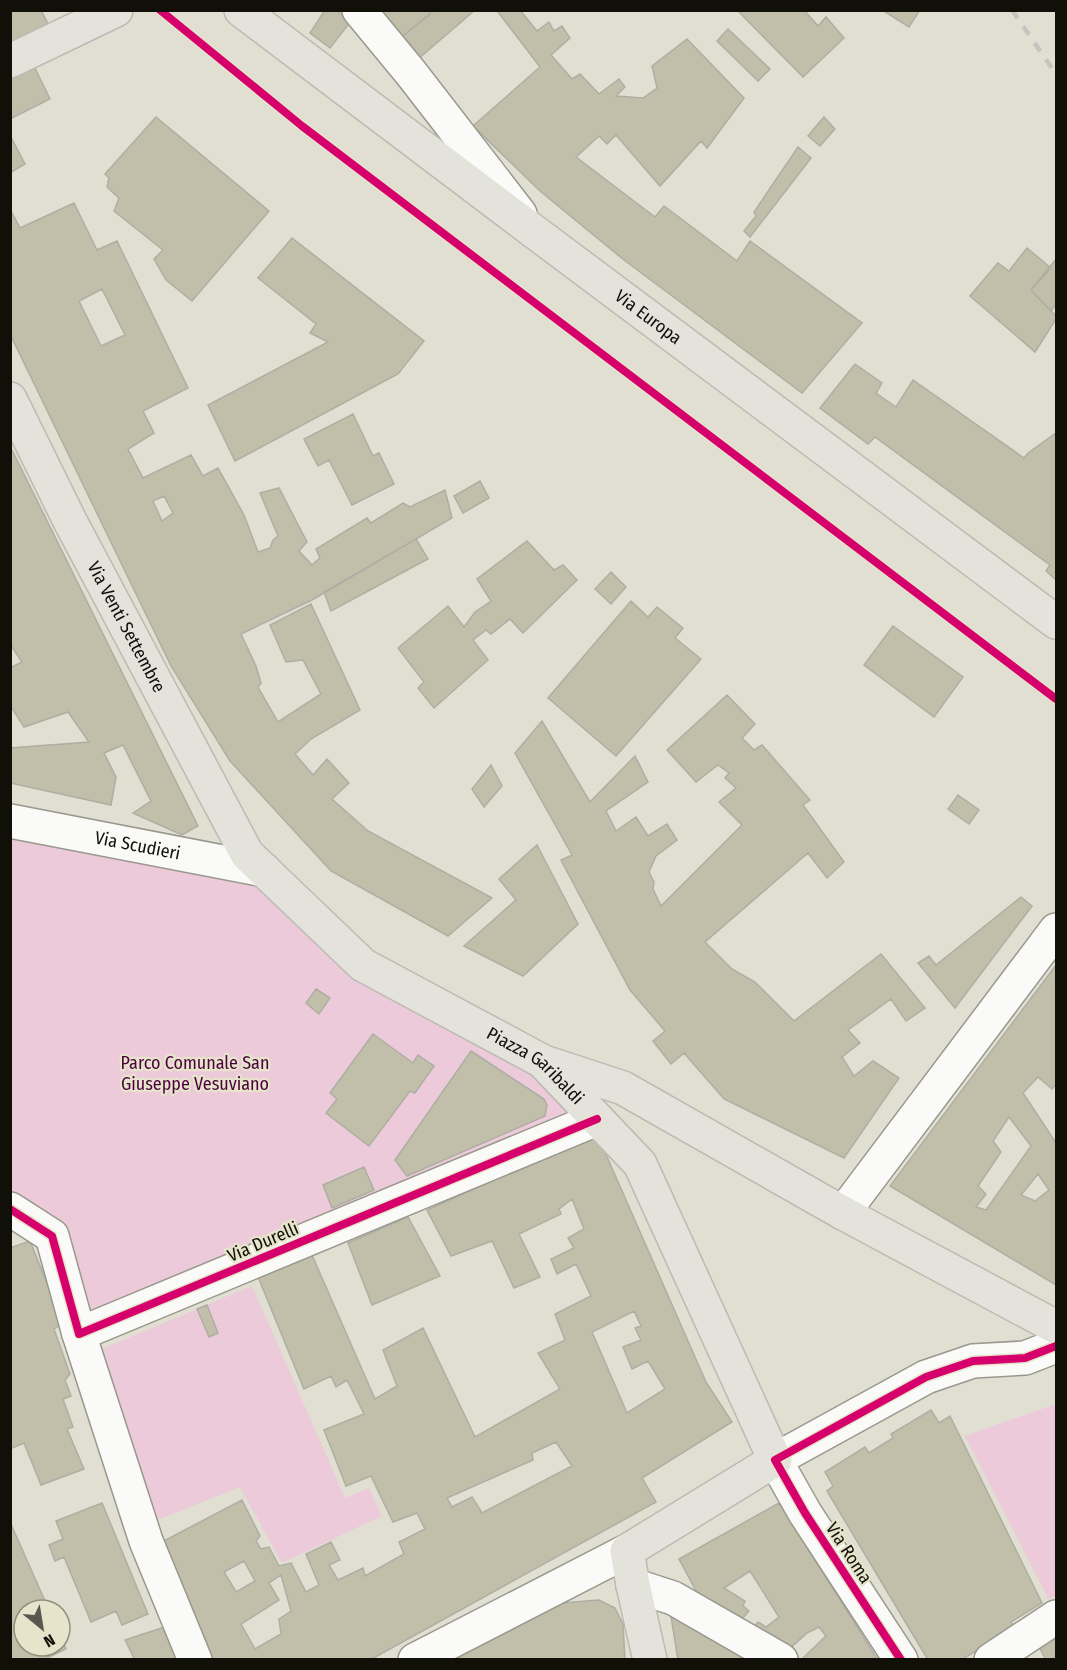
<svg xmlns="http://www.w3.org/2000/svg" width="1067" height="1670" viewBox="0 0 1067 1670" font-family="'Fira Sans Condensed',sans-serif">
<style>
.green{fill:#eccada}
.building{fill:#c1bfaa;stroke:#aeaea3;stroke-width:1.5;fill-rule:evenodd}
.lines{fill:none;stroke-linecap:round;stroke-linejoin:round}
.minor-casing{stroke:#99988d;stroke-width:36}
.major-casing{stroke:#bbbbb4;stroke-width:36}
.minor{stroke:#fafaf8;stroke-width:33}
.major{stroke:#e3e3dc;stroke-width:33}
.rail{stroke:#c5c4c0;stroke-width:4.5;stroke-dasharray:10 10;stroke-linecap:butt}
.cycleway-casing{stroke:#e6e4cb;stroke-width:11}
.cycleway{stroke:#d6006c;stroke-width:8}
.labels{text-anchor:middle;stroke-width:4.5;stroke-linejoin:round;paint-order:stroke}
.street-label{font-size:18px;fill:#111008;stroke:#e6e4cb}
.park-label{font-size:18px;fill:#4e003f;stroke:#e6e4cb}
</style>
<rect width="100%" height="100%" fill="#e0dfd1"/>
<path class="green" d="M10,833l248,48 272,187 49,48 -491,202 -23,-90 -54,-37z
M252,1286l93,212 24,-10 13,28 -100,47 -42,-76 -85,34 -58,-170z
M1056,1404v191l-7,5 -84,-164z"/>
<path class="building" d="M10,10h31l8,16 -39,19z
M325,10h10l16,11 -21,27 -20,-15z
M381,10h46l3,4 -31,25 -22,-26z
M435,10h40l-58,50 -18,-21z
M500,10h20l17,21 12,-9 5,9 8,-5 8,12 -19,17 21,24 8,-5 19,20 20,-15 6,8 -9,9 27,2 14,-10 -5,-22 35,-27 57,59 -37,50 -6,-7 -41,45 -44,-51 -9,9 -8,-8 -23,21 79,60 9,-11 73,55 13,-20 112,82 -60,70 -178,-133 -84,-69 -67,-65 67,-59 -42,-55z
M737,10h67l14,16 8,-9 18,21 -41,39z
M882,10h38l-11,17z
M728,29l42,40 -12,12 -41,-40z
M34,66l16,33 -40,20v-41z
M156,117l113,94 -77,90 -26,-21 -12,-21 9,-9 -49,-39 5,-13 -12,-11 2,-9 -4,-4z
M824,117l11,12 -15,17 -12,-10z
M10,139h2l13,25 -15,9z
M798,147l13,11 -61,79 -6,-6 12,-15 -2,-4z
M74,203l23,47 20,-9 71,147 -45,23 11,22 -26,16 15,29 48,-23 12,21 15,-8 26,47 14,37 12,-4 3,-8 5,-4 -18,-43 19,-5 28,54 -8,9 13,14 8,-7 -4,-9 51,-31 4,5 32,-20 7,4 35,-17 7,28 -140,82 -71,34 15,32 5,17 -3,4 20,35 43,-28 -18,-34 -17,2 -16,-37 41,-21 49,106 -49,29 -16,15 18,21 14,-16 22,24 -17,16 36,32 124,67 -44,38 -117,-65 -101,-110 -59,-95 -161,-332v-125l10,19zM102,289l23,46 -24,11 -22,-45zM164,496l9,17 -11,8 -9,-20z
M292,238l132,103 -26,33 -163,87 -27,-56 120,-63 -18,-9 6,-9 -58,-46z
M1027,248l24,20 -20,22 25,26v3l-21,33 -65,-56 28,-33 11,8z
M1056,259v45l-5,7 -20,-21z
M855,364l27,19 -6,10 20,14 17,-27 111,78 4,-5 28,-20v147l-10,-9 4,-6 -175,-128 -7,7 -48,-36z
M353,414l20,42 6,-3 15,31 -42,21 -23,-45 -11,6 -14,-27z
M10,446l188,380 -16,9 -49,-22 18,-12 -28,-56 -19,8 12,24 -5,28 -101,-22v-35l79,-6 -21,-30 -44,15 -14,-22v-37l12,-6 -12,-18z
M480,481l9,17 -26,15 -9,-17z
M416,539l12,20 -97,52 -7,-19z
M527,541l27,29 9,-5 14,15 -54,53 -13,-14 -19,15 -5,-4 -13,10 15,20 -54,48 -16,-20 6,-6 -26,-34 50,-42 16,21 11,-15 16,-11 -14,-22z
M611,572l15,15 -15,17 -16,-15z
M631,601l17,16 9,-10 26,21 -8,10 26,21 -85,97 -68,-58z
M893,626l70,51 -29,40 -70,-52z
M727,695l28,29 -13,14 12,12 8,-5 48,55 -7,5 41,57 -17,16 -19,-25 -103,89 27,27 23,13 39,39 87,-67 44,54 -19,13 -15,-22 -43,31 12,13 -18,14 12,19 19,-15 26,17 -55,80 -120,-59 -40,-46 -13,11 -18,-23 12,-10 -35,-41 -69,-130 11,-5 -57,-102 27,-32 48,81 45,-46 13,26 -42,29 10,20 20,-14 12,19 19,-12 10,16 -21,16 -7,16 5,10 -1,7 8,17 81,-81 -23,-23 17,-14 -11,-10 4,-5 -11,-8 -22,17 -29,-32z
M491,765l11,21 -18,21 -12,-18z
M958,795l21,15 -10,14 -21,-15z
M537,845l41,79 -55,52 -59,-30 52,-46 -17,-21z
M1021,897l11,9 -77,102 -37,-45 11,-7 7,9z
M1056,965v119l-4,5 -14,-12 -15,16 33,50v142l-166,-99zM1009,1117l22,29 -45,64 -10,-3 10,-13 -8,-8 23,-34 -8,-11zM1038,1174l11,16 -14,11 -14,-6z
M316,989l14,9 -11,16 -13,-11z
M373,1034l40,29 5,-8 16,11 -19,27 -5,-2 -41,55 -43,-33 11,-14 -7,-6z
M471,1051l73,48 3,6 -2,11 -138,60 -12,-16z
M597,1134l109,248 26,40 -90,56 14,24 -286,158h-161l-51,-116 84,-44 18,36 -4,5 5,8 8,-2 10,19 12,-3 15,29 13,-7 -13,-31 25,-12 9,18 -11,5 9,15 25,-12 2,8 39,-22 -5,-12 26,-13 -8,-16 -24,9 -22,-46 -25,10 -22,-56 40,-16 -17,-34 -11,7 -5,-11 -27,13 -46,-112 54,-22 63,144 22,-13 -14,-36 40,-22 52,109 85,-48 -22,-36 27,-13 -10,-26 36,-18 -15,-32 -19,10 -6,-15 23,-11 -6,-10 16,-9 -12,-30 -13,10 2,5 -42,20 21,43 -26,11 -22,-47 -41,15 -24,-46zM634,1311l7,15 -6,2 6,12 -18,7 9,22 16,-8 17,28 -38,24 -35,-81zM556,1442l16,24 -90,47 -10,-16 -20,10 -5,-9 86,-38 -1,-7zM244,1561l11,20 -19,11 -12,-20zM281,1575l10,36 -12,8 2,15 -26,15 -14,-25 38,-24 -10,-17z
M364,1167l10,23 -42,18 -9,-23z
M408,1217l32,59 -68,29 -24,-62z
M30,1241l33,82 -9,6 16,45 -5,6 6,16 -8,3 10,28 -6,2 17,40 -43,16 -17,-42 -12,5 -2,-3v-197z
M207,1305l11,28 -9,4 -12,-28z
M931,1410l8,13 11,-7 92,187 -31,19 4,6 -54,32h-33l-101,-169 6,-5 -8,-14 40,-25 4,6 24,-15 -2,-4z
M102,1503l46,111 -26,11 -6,-14 -25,11 -27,-65 -9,4 -6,-16 14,-6 -7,-18z
M779,1503l99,157 -76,-1 24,-23 -7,-9 -12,6 -20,18 -38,-18 9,-11 8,5 13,-10 -29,-46 -26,17 21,13 -2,5 6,5 -9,10 -38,-19 -23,-43z
M10,1522l39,88h-25v36h36v-11l6,14 -23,11h-33z
M599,1600l16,8 8,16 2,36h-185l108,-56z
M669,1604l92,56h-83z
M174,1624l14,36h-53l-10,-20z
M1056,1626v34h-10l-11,-21z"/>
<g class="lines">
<g class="minor-casing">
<g id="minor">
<path d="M359,10l52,63 109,141"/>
<path id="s1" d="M10,821l254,49"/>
<path d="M10,1209l42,27 27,98 518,-215"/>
<path d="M843,1213l213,-283"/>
<path d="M79,1334l67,207 49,119"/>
<path d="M633,1585l40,13 108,62"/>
<path d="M415,1660l212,-109"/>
<path d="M901,1660l-96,-147 -30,-53 151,-83 47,-16 52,-3 31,-12"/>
<path d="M991,1660l65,-43"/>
</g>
</g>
<g class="major-casing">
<g id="major">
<path id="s2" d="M241,10l291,220 524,392"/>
<path d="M10,61l106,-51"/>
<path id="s3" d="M10,399l60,122 177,333 116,111 179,96 98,103 135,296 -148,91 6,34 17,75"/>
<path d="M547,1063l76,25 220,125 213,114"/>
</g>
</g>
<use href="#minor" class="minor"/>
<use href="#major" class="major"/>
<path class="rail" d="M1012,10l44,64"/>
<g class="cycleway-casing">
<path id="cycleway" d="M160,10l142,116 754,573
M10,1209l42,27 27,98 518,-215
M901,1660l-96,-147 -30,-53 151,-83 47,-16 52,-3 31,-12"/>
</g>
<use href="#cycleway" class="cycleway"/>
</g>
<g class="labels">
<g class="street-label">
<text dy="6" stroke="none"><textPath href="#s2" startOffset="510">Via Europa</textPath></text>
<text dy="6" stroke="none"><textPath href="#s3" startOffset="256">Via Venti Settembre</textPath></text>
<text dy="6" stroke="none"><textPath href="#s1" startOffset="130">Via Scudieri</textPath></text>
<text dy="6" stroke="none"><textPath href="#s3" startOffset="874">Piazza Garibaldi</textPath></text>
<text transform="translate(263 1242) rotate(-23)" y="6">Via Durelli</text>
<text transform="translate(849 1553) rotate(57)" y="6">Via Roma</text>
</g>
<g class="park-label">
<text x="195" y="1069">Parco Comunale San<tspan x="195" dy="21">Giuseppe Vesuviano</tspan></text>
</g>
</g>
<rect width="1067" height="1670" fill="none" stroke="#111008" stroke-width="24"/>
<g transform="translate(42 1628) rotate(150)"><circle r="28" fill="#e6e4cb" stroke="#918f7d" stroke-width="1.5"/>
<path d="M0-4.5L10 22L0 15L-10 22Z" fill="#59584e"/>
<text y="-9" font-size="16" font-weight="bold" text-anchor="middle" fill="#111008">N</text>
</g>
</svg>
